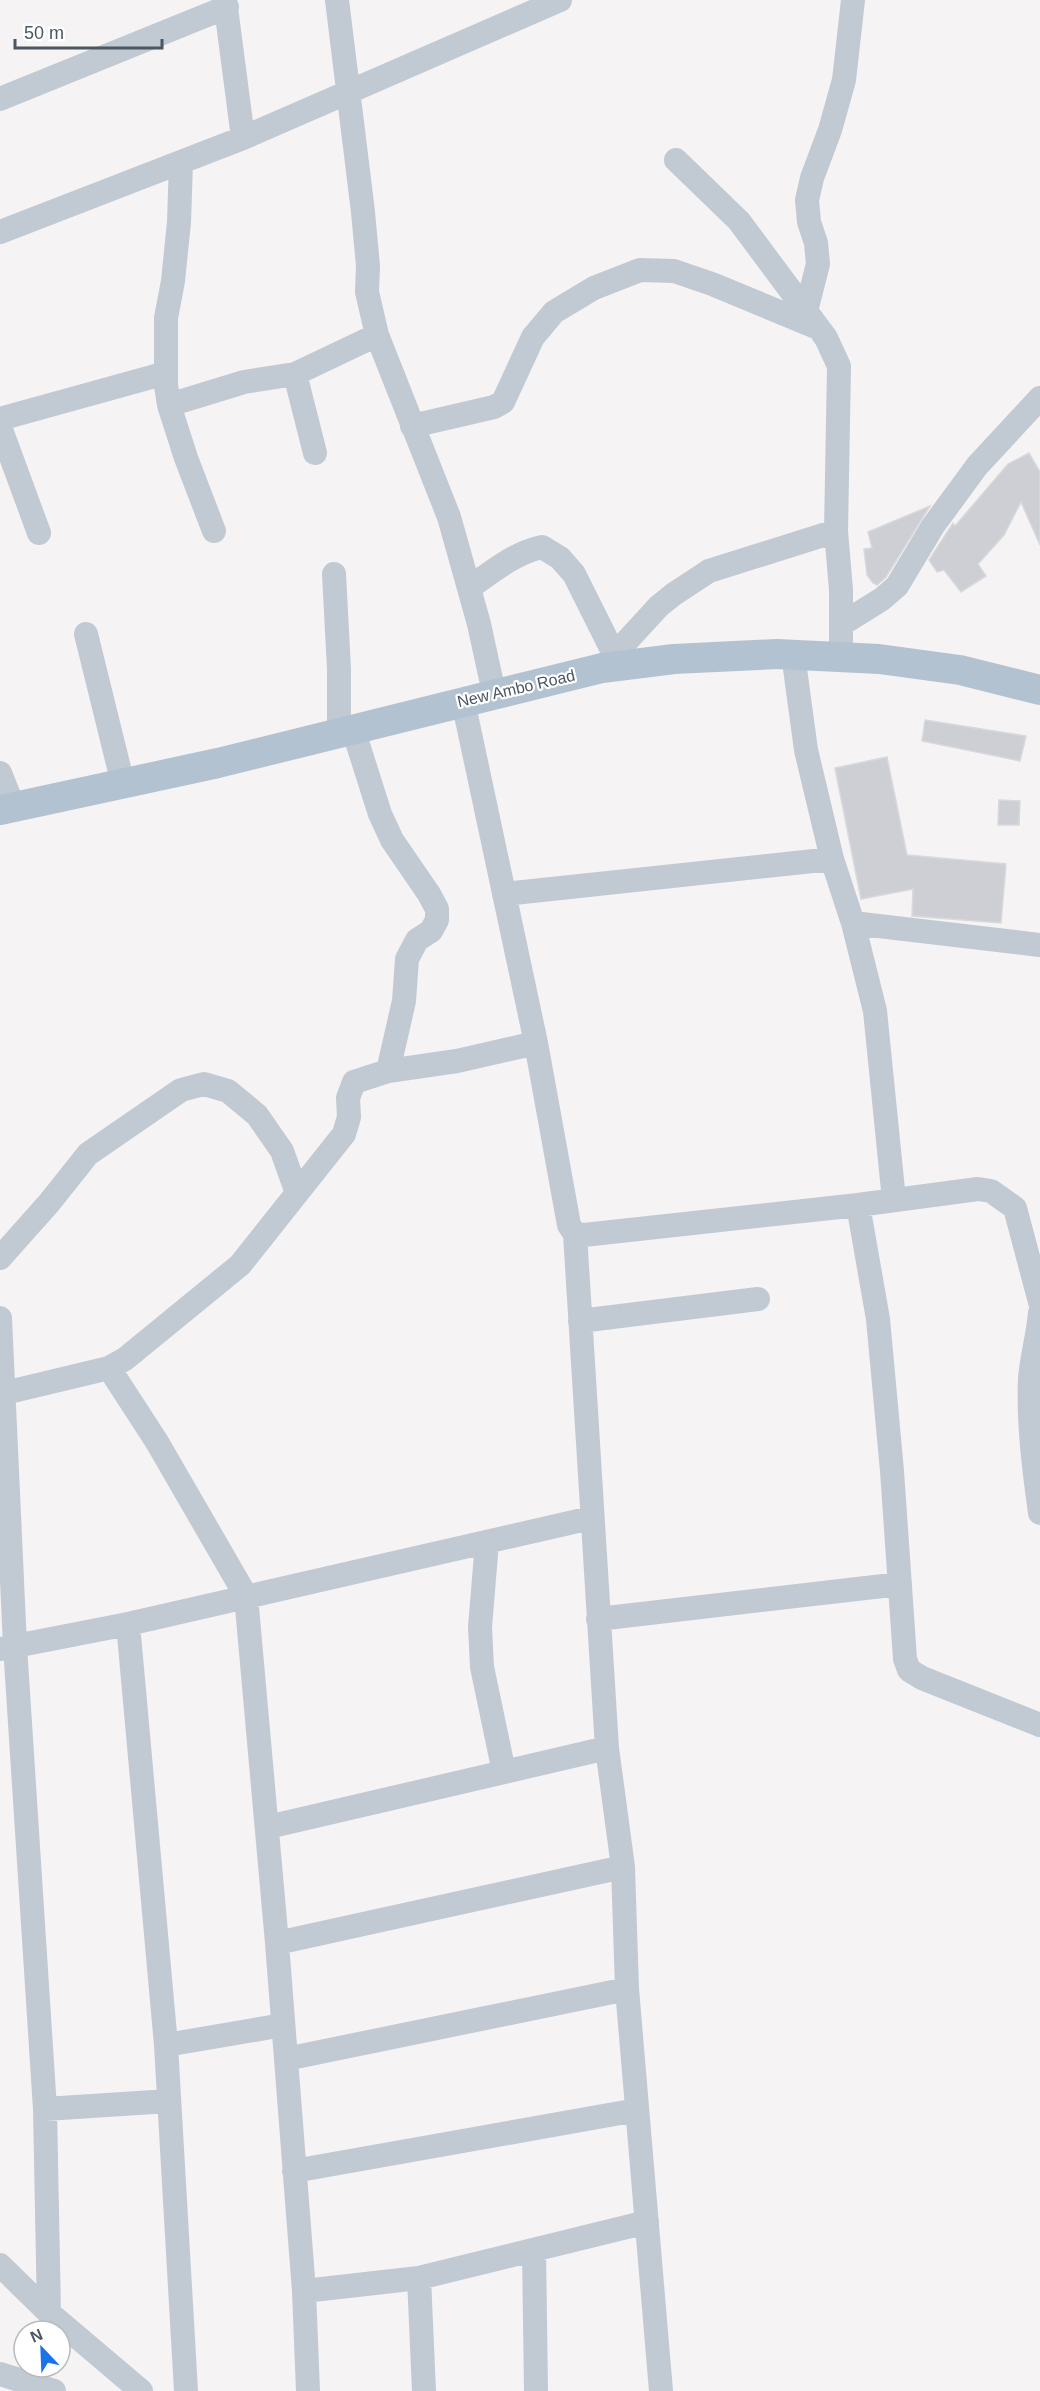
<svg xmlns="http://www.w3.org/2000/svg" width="1040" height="2391" viewBox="0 0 1040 2391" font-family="Helvetica,sans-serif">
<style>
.building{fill:#cdcfd5;stroke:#d7d9de;stroke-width:1.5}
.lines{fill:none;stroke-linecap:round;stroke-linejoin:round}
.minor{stroke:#c1cad2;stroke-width:24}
.major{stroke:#b3c2d1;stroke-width:30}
.labels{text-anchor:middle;stroke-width:4.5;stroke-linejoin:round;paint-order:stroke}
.street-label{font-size:16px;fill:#4a5661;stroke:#fff}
</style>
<rect width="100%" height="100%" fill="#f5f3f3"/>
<path class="building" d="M1029,453l11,19v73l-19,-43 -17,33 -26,29 8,12 -25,16 -17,-22 -7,2 -8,-12 24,-37 2,3 53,-62z
M930,506l-44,71 -9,8 -4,-2 -6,-8 -3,-26 8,-1 -4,-16z
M925,720l101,16 -6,25 -98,-20z
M887,757l20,98 99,9 -5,59 -89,-7 1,-27 -52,10 -26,-131z
M999,800l21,1 -1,24h-21z"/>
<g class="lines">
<path class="minor" d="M225,0l18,138
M337,0l26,212 5,54 -1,26 10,43 72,182 30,107 15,69
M0,99l227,-92
M676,160l63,61 87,117 13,28 -3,165 5,59v67
M181,162l-2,60 -6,59 -7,37v67l3,20 17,53 28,73
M0,232l243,-94 317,-138
M806,311l12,-47 -2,-21 -7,-21 -2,-22 5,-22 18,-48 14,-50 9,-80
M295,374l20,79
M169,405l75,-23 51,-8 82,-39
M0,419l166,-46
M412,426l82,-19 9,-5 30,-65 21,-25 40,-24 46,-18 34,1 38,13 106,44
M0,427l39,106
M334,574l5,95v63
M469,588c23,-16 45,-35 73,-41l18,11 14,16 40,80
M842,624l40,-25 15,-13 36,-60 44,-60 63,-68
M86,634l37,150
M793,654l13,96 26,109 21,64 22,88 19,189
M602,668l57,-62 15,-12 35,-23 127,-40
M463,701l73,342 33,182 6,9 32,514 16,119 4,122 34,402
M353,729l27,85 12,26 37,54 8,15v11l-6,11 -14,9 -10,19 -3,42 -16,70
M0,773l14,35
M504,894l328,-35
M853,923l187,22
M858,1205l20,114 14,152 13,188 4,11 13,8 118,47
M575,1234l9,1 274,-30 120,-16 13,2 24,17 25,94
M0,1258l49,-55 39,-49 93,-64 23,-6 24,7 29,24 25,36 15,42
M1040,1313c-2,22 -8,43 -10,65 -2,45 4,91 10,135
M0,1318l15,328 30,463 4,204
M580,1321l178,-22
M109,1368l48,74 89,154 31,347 27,348 4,100
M0,1394l109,-26 16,-9 115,-94 104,-131 5,-17 -1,-19 6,-16 34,-11 69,-10 79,-18
M487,1542l-7,85 2,40 22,105
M598,1619l302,-35
M128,1624l38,421 20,346
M0,1649l128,-25 463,-106
M268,1827l339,-79
M277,1943l346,-76
M166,2045l117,-20
M286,2059l341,-70
M45,2109l124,-8
M294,2171l343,-61
M534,2250l2,141
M0,2265l49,48 92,78
M419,2278l5,113
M304,2291l115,-13 228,-56
M0,2374l54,17"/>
<path class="major" d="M0,810l218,-47 384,-95 72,-9 103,-5 102,5 81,11 80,20"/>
</g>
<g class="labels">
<g class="street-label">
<text transform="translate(516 688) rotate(-13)" y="6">New Ambo Road</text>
</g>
</g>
<g transform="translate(42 2349) rotate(337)"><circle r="28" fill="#ffffff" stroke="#b7bbc0" stroke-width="1.5"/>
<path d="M0-4.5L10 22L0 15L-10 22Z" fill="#1a73e8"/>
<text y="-9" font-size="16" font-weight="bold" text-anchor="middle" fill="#4a5661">N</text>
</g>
<path d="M15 39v9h147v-9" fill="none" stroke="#4a5661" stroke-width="3"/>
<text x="24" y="39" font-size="18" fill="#4a5661" stroke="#ffffff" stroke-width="4.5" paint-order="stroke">50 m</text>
</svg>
